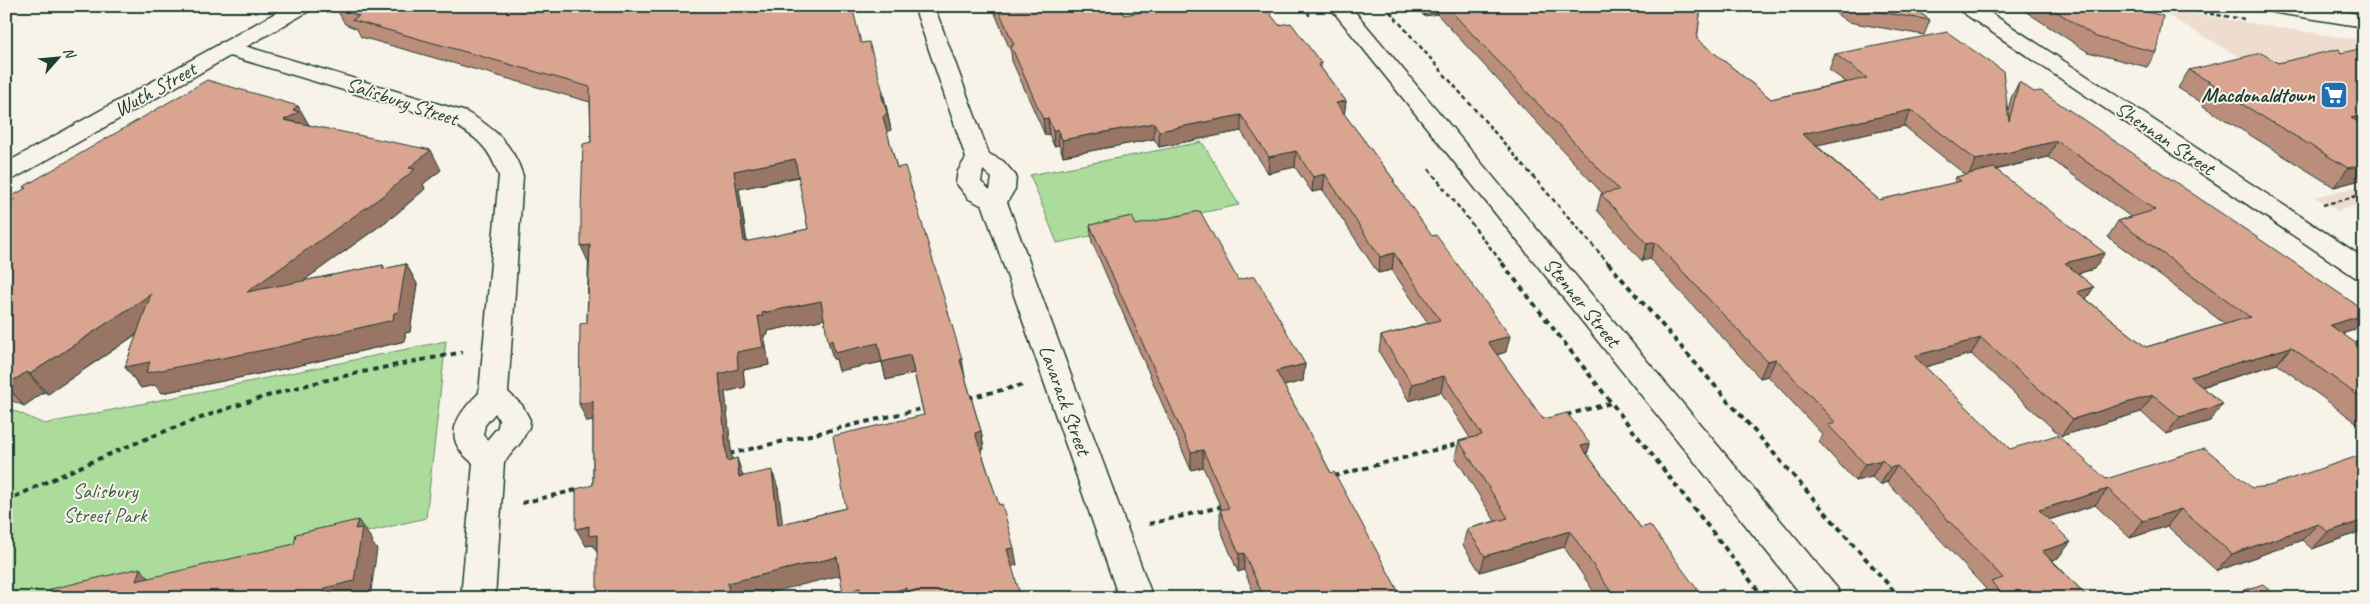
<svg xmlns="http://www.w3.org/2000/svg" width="2370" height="604" viewBox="0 0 2370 604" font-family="Caveat,sans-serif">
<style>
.built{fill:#eedcce}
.green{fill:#acdc9c;stroke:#668c68}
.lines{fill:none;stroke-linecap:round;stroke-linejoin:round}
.minor-casing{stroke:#1f3d34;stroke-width:3}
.tertiary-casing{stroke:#1f3d34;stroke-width:3}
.secondary-casing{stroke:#1f3d34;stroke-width:3}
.path-far1{stroke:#1f3d34;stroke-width:2.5;stroke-dasharray:4.5 3;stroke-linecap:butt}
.path{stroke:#1f3d34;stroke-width:4;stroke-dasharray:5.5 4.5;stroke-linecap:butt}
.minor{fill:#f7f3e8;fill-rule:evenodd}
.tertiary{fill:#f7f3e8;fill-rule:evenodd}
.secondary{fill:#f7f3e8;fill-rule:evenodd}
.wall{fill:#bb8e7c;stroke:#1f3d34;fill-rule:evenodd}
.shaded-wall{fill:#997465;stroke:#1f3d34}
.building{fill:#daa590;stroke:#1f3d34;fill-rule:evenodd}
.labels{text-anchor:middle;stroke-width:4;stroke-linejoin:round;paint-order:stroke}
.street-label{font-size:21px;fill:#1f3d34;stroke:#f7f3e8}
.poi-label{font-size:21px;font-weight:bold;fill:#1f3d34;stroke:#f7f3e8;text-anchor:end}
.park-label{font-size:21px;fill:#3b5d49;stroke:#f7f3e8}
</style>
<rect width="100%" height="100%" fill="#f7f3e8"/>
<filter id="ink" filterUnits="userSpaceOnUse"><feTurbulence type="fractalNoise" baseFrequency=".02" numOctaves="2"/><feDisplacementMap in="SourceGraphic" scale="10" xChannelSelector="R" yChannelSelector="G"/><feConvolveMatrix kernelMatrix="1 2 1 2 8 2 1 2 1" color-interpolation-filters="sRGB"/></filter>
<g filter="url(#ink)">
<path class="built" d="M2155,8l209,33v89l-105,-62z
M2364,185v18l-27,8 -22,-14z"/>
<path class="green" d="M1202,142l37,63 -182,38 -27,-68z
M446,341l-20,177 -336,80h-84v-191l38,17z"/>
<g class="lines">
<g class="minor-casing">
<path id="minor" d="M914,6h20l55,148 14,7 13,15 -1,13 -8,13 146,396h-34l-136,-392 -14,-7 -13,-16 2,-12 8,-13zM983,170l9,8 -2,12 -9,-8z
M1956,6h24l384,252v22l-9,-3 -396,-267z
M228,41l238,71c29,16 47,33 57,64l-15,216 14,13 8,15 -1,7 -8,15 -17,20 -9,136h-34l12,-135c-32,-24 -18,-47 6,-70l20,-217c-10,-30 -23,-39 -49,-54l-230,-69 -3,-5 3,-5zM495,413l4,7 -1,7 -11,13 -4,-5 2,-10z"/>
</g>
<g class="tertiary-casing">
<path id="tertiary" d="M288,6h26l-3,4 -296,168 -9,2v-17z"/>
</g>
<g class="secondary-casing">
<path id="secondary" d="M1329,6h21l487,582 5,10h-38z
M2261,6h50l53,9v12l-93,-15 -7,-2z"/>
</g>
<path class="path-far1" d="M1303,6l7,10
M1385,6l224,258
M2158,6l86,13
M1429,169l74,95
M2323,205l41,-11"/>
<path class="path" d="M1502,263l262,335
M1608,263l292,335
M968,398l55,-13
M1566,415l45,-12
M729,454l196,-46
M1334,476l127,-33
M6,501c89,-42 180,-82 275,-109 60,-17 121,-28 182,-40
M522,503l58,-14
M1149,524l75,-18"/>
<use href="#minor" class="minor"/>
<use href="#tertiary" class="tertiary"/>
<use href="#secondary" class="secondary"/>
</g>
<path class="wall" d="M992,6h127l5,9 155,10 42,38v5l25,33 -2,13 50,66v3l112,169 -9,3 46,64 47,25 -3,10 54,74 61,68 28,2h-132l-34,-51 -84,25 -17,-27 4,-16 28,-8 -40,-64 4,-16 11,-3 -29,-46 -32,9 -30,-49 2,-16 47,-13 -36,-53 -14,3 -55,-83 -11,2 -17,-25 -27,6 -27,-42 -82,16 -5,-8 -91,17 -4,-11 -5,1 -5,-12 -4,1 -33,-74 -1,-9z
M1415,6h286l-4,33 74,60 75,-17 -17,-12 6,-16 173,57 3,-13 8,-16 335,248 -12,4 22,15v79l-87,-64 -75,23 8,34 -44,13 -25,-22 -80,24 -90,-82 -46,13 85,82 96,30 146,9 110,43 -50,18 -10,-9 -85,31 -50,-45 -37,12 -35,-33 -46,15 9,38 -6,2 37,38h-110l7,-9 -99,-107 -7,3 -8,-8 -17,4 -36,-39 4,-7 -55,-59 -8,2 -110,-119 -8,2 -45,-51 4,-16h2l-166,-180 -13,2zM1904,126l62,49 -10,2 -2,6 -75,17 -63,-55zM2048,157l83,60 -13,4 -10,16 117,87 -79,23 -60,-48 8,-12 -17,-13 17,-5 -98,-99z
M1825,6h97l-9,2 17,12 -6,15 -76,-13z
M2017,6h107l32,46 -9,15 -59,-15z
M336,8l525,35 26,67 4,20 -4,3 10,35 68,209 16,54 3,18 -3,1 36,115 -177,11 -243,-24 -4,-7 -7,1 7,-61v-64l-6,1v-99l4,-181 -1,-40 -229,-65 -4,-8 -12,-5zM799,177l9,52 -61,13 -8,-53zM824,319l9,40h3l3,12 43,-9 4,18 28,-7 10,42 -78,93 -64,16 -4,-36 -35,-12 -11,-16 -7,-68 20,-5 -2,-17 26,-5 -5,-30 4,-1v-3z
M2341,53l23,126 -30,8 -131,-81 1,-2 -26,-16 11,-18 89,-7z
M298,106l11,19 132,45 -18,14 2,5 -30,26 -92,66 80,-16 2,4 21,-5 11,20 -7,48 -5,1v8l-117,27 -126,25 -7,-8 -14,3 -16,-21 12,-33 -89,60 -4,-2 -20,14 -18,-8v-193l6,-3 -3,-4 16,-9 -2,-2z
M1090,225h46l102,55 67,84 -2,17 -19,5 47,87 71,125h-146l-12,-28 -6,2 -18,-44v-18h2l-19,-43 -12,3 -99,-228z"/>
<path class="shaded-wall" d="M1425,6h13l-1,8 -13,2z
M1895,6h27l-30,7z
M883,92l4,18 -6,-17z
M1346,101l-2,16 -8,-14z
M298,106l11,19 -25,-5 9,-10z
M1911,110l-7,16 -109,24 7,-16z
M887,113l4,17 -5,4 -3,-17z
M1241,115v16l-82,16v-16z
M2364,115v15l-13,-12z
M1048,118l1,16 -4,1 -2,-16z
M1154,123v16l-91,17 -1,-16z
M1058,129l1,16 -5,1 -1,-15z
M2057,141l-9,16 -80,19 8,-16z
M431,150l10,20 -18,14 2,5 -30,26 -135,97 -13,-20z
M1296,151l-1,16 -27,6 1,-16z
M795,159l5,17 -61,13 10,71 -5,-18 -10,-71z
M2364,164v15l-30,8 14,-19z
M1325,174l-2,16 -11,2 1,-15z
M1655,242l-5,17 -8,2 5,-17z
M590,245l-1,19 -8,-18z
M1394,253l-2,17 -14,3 2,-16z
M2105,253l-11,16 -40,11 11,-17z
M406,264l11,20 -7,48 -5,1v8l-117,27 -126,25 -7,-8 -14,3 -16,-21z
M2094,287l-11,17 -6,-12z
M151,294l15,20 -118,80 -18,-20z
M821,301l5,18 -58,12v3l-4,1 5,30 -26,5 2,17 -20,5 9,87 -7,-18 -8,-87 18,-22 21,-36 4,-3z
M2364,315v4l-10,11 -38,12 14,-17z
M1510,336l-4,16 -22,6 4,-16z
M1981,338l-10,16 -67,19 10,-17z
M832,340l46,3 4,19 -43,9 -3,-12h-3l-5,-18z
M2291,347l-14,17 -100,30 13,-17z
M910,355l4,18 -28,7 -4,-18z
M962,359l3,18 -5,-17z
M1776,359l-8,17 -8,2 7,-17z
M1305,364l-2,17 -28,7 1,-17z
M27,372l17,20 -20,14 -18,-21z
M1444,376l-3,16 -32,9 3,-17z
M2153,395l-12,17 -80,24 12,-17z
M593,401l9,18 -15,3 -8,-18z
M2223,404l-13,17 -44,13 14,-17z
M981,431l3,18 -6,2 -3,-18z
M1590,444l-5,16 -4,-14z
M1203,450v17l-12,3v-18z
M737,458l6,18 -4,1z
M1882,460l-10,17 -17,4 10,-17z
M1897,466l-10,16 -7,3 10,-17z
M772,470l6,18 7,55 -7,-18z
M2108,489l-13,16 -68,22 12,-17z
M2181,509l-14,17 -37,12 13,-17z
M358,520l15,21 -1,2 5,6 -7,49h-47l2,-10 30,-59z
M2364,520v10l-2,1 -50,18 16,-17z
M2318,524l-16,16 -85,31 15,-17z
M589,526l8,9 1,19 -5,-9 -7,1 -10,-17z
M1570,531l-6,16 -84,25 5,-16z
M2071,542l-13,16 -28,9 12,-16z
M1014,548l3,17 -7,2 -3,-18z
M1244,553v17l-6,2 1,-18z
M837,557l5,18 -94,23h-19l-1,-15z
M140,568l19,21 -23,-8z
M860,588l3,10h-19l-1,-5z
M906,588l3,10h-40z"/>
<path class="building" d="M339,6h513l9,37 8,-1 14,50 -2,1 6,20 -4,4 14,51 8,-2 57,193 -2,1 21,71 -6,2 24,72 3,-1 12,44 -7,1 14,49h-113l-2,-10 -37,10h-7l-2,-10 -17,5 -6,-36 -109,26 1,15h-132v-63l-8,1v-10l-13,3v-40l17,-4v-84l-14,3 1,-80 7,-1 3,-78 -9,1v-35l2,-67 8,-2 -1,-55 -238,-67 7,-4 -23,-8zM795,159l13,70 -64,13 -10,-71zM821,301l7,40 4,-1 3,13 43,-10 4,19 28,-7 14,60 -91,21 13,72 -68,17 -6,-55 -33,7 -2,-19 -10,3 -8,-87 19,-5 -1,-17 26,-5 -5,-31h5l-1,-3z
M997,6h122l5,9 52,-9h88l15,19 12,-2 30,40 -3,1 28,37 -10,2 58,77 -1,1 39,55 4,-1 74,101 -22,6 55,77 24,-6 23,31 -9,2 60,82 9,-3 52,71 21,-7 7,9h-115l-45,-67 -85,25 -18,-27 41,-11 -49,-77 23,-6 -38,-59 -32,8 -31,-48 59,-16 -46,-67 -14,4 -55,-83 -12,3 -17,-26 -27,6 -28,-42 -82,16 -5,-8 -92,17 -4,-11 -5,2 -5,-13 -5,1 -32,-73 3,-1z
M1446,6h255l-4,33 74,60 96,-21 -32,-24 112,-22 56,39 6,50 10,-39 15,10 7,-1 323,219v5l-34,10 34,24v51l-73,-53 -101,30 33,27 -43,13 -27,-22 -80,24 -92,-81 -67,18 96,93 47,-14 49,44 99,-31 47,40 17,-2 95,-32v45l-3,1 3,2v18l-36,12 -10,-8 -86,30 -51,-45 -38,12 -35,-32 -69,21 32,32 -29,9 47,47h-83l-15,-16 12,-4 -106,-112 -7,2 -8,-8 -17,4 -37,-39 8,-2 -60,-64 -9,2 -112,-119 -8,2 -46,-50 18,-4zM1911,110l65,50 81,-19 98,69 -37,11 132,96 -104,30 -69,-55 17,-5 -29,-24 40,-10 -111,-85 -38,9 5,4 -82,19 -77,-66z
M1852,6h58l20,14 -77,-12z
M2048,6h76l39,10 -7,36 -60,-15z
M2364,48v67l-13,3 13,7v39l-16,4 -133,-80 3,-1 -29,-17 72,-17 17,10 61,-14 2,4z
M207,80l91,26 -5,4 6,2 -15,8 147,30 -22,18 6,1 -31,26 -137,97 136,-27v4l23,-5 -8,48 -4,1 -1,7 -119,28 -128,25 4,-11 -25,5 26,-73 -121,80 -3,-2 -21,13v-180l9,-5 -6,-2 17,-10 -3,-1z
M1200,211l38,69 17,-4 50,88 -29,7 55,102 3,-1 68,126h-138l-20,-45 -5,1 -19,-44 9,-2 -26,-58 -12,2 -101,-227 42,-9 4,9z
M358,520l-3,9 7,-1 -8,53 -29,7 -2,10h-275l3,-9 89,-21 -4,13 158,-37 2,-10z
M2263,584l15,14h-57z"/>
</g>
<defs>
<g id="supermarket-square" transform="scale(1.4375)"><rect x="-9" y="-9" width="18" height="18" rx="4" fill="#1f6fb2" stroke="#f7f3e8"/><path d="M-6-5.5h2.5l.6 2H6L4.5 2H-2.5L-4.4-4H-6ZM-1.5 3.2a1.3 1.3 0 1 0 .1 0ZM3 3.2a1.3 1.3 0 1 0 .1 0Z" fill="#fff"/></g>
</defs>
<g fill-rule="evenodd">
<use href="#supermarket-square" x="2334" y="95"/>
</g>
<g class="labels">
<g class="street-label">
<text transform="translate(155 89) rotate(-29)" y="7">Wuth Street</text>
<text transform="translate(402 101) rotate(18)" y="7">Salisbury Street</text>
<text transform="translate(2165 138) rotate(34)" y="7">Shennan Street</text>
<text transform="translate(1582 302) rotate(51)" y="7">Stenner Street</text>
<text transform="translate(1065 400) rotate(70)" y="7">Lavarack Street</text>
</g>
<g class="poi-label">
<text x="2315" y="102">Macdonaldtown</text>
</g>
<g class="park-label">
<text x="105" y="498">Salisbury<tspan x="105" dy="24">Street Park</tspan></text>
</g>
</g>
<rect width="2370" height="604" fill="none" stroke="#f7f3e8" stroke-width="25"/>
<rect x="12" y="12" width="2345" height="579" fill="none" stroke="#1f3d34" stroke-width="2" filter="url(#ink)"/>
<g transform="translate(58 58) rotate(63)" stroke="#f7f3e8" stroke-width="4" paint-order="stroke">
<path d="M0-4L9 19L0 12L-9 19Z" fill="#1f3d34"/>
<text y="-8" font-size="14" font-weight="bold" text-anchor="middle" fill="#1f3d34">N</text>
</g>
</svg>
